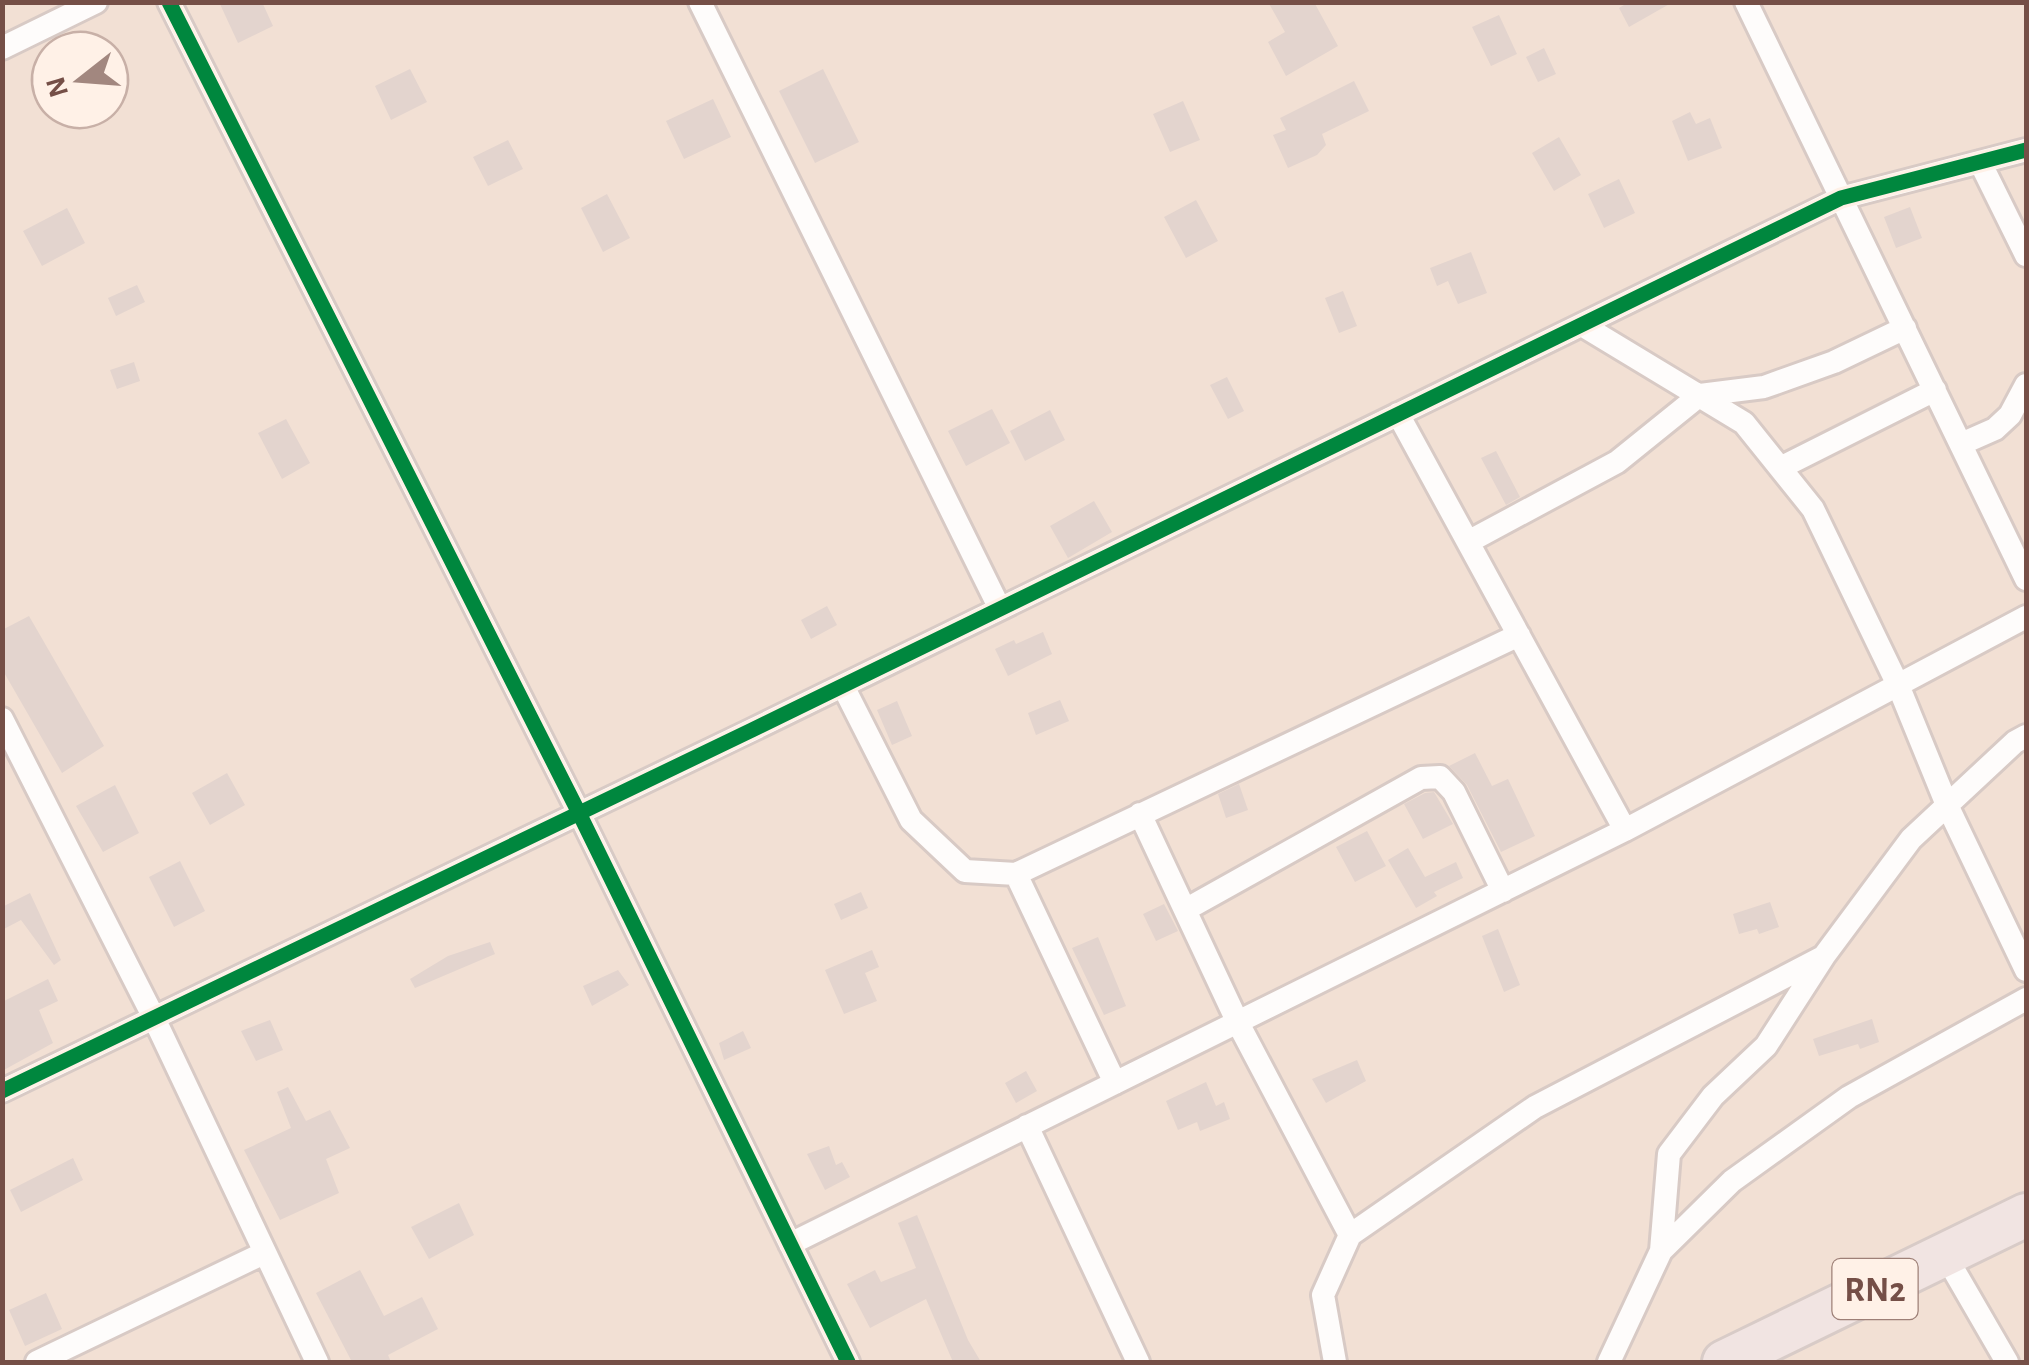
<svg xmlns="http://www.w3.org/2000/svg" width="2029" height="1365" viewBox="0 0 2029 1365" font-family="'Alegreya Sans',sans-serif">
<style>
.residential{fill:#f2e0d4;fill-rule:evenodd}
.building{fill:#e3d4ce}
.lines{fill:none;stroke-linecap:round;stroke-linejoin:round}
.street-casing{stroke:#d8cac5;stroke-width:28}
.highway-casing{stroke:#d8cbc7;stroke-width:48}
.street{stroke:#fefcfb;stroke-width:22}
.highway{stroke:#f1e4e2;stroke-width:42}
.cycleway-casing{stroke:#fff1e7;stroke-width:21}
.cycleway{stroke:#00873e;stroke-width:15}
.labels{text-anchor:middle;stroke-width:8;stroke-linejoin:round;paint-order:stroke}
.shield{fill:#fff1e7;stroke:#9e8077;stroke-width:2.5}
.shield-label{font-size:35px;font-weight:bold;fill:#754f47}
</style>
<rect width="100%" height="100%" fill="#f7eee6"/>
<path class="residential" d="M3,3h2023v1359h-2023zM50,50h60v60h-60z"/>
<path class="building" d="M219,2h43l11,24 -35,17z
M1268,2h46l24,44 -52,30 -18,-34 17,-10z
M1629,2h44l-44,25 -10,-19z
M1499,15l18,39 -26,12 -19,-39z
M1544,48l12,26 -18,8 -12,-25z
M410,69l17,33 -36,18 -16,-34z
M823,69l36,73 -44,21 -36,-72z
M1354,81l15,30 -47,23 4,11 -9,10 -29,13 -15,-33 13,-5 -6,-12z
M713,99l18,38 -47,22 -18,-38z
M1183,101l17,39 -30,12 -17,-38z
M1690,112l6,12 14,-6 12,30 -34,13 -16,-40z
M1559,137l22,38 -27,16 -22,-38z
M508,140l15,29 -35,17 -15,-29z
M1619,179l16,34 -31,15 -16,-34z
M607,194l23,44 -27,14 -22,-44z
M1196,200l22,41 -32,17 -22,-41z
M1910,207l12,31 -26,10 -12,-31z
M67,208l18,35 -43,23 -19,-35z
M1471,252l16,41 -29,11 -10,-23 -11,5 -7,-18z
M137,285l8,17 -29,14 -8,-18z
M1343,291l14,35 -18,7 -14,-35z
M134,362l6,19 -23,8 -7,-19z
M1227,377l17,34 -16,8 -18,-34z
M992,409l18,34 -44,23 -18,-35z
M1050,410l15,30 -40,21 -15,-30z
M286,419l24,44 -28,16 -24,-46z
M1496,451l24,46 -14,8 -25,-47z
M1094,501l18,31 -44,26 -18,-32z
M827,606l10,19 -26,14 -10,-19z
M29,616l75,130 -42,27 -60,-104v-39z
M1043,632l9,22 -44,22 -13,-27 19,-9 2,4z
M1060,700l9,21 -33,14 -8,-22z
M897,701l15,35 -20,9 -15,-35z
M1475,753l17,33 16,-7 27,57 -34,16 -34,-67 -18,-19z
M227,773l18,32 -35,20 -18,-32z
M1239,784l9,26 -22,8 -8,-24z
M115,785l24,48 -36,19 -27,-46z
M1434,792l19,32 -30,15 -19,-35 21,-11z
M1367,831l19,35 -31,16 -19,-35z
M1408,848l17,29 31,-15 7,16 -29,14 3,4 -21,12 -28,-48z
M180,861l25,50 -31,16 -25,-50z
M861,892l7,16 -27,12 -7,-16z
M30,893l31,67 -7,5 -33,-45 -19,10v-23z
M1770,902l9,25 -20,7 -2,-5 -18,5 -6,-20z
M1164,904l14,27 -22,10 -13,-27z
M1498,929l22,56 -16,7 -22,-56z
M1098,937l28,69 -22,9 -32,-67z
M490,942l5,12 -80,34 -5,-9 38,-23z
M872,950l7,17 -14,6 12,28 -33,13 -19,-44z
M618,970l11,15 -37,21 -9,-20z
M48,979l10,22 -19,9 14,33 -51,28v-69z
M1872,1019l7,23 -19,7 -2,-5 -39,12 -6,-17z
M270,1020l13,30 -27,11 -15,-30z
M743,1031l8,17 -27,12 -5,-17z
M1357,1060l9,21 -40,22 -14,-24z
M1026,1071l11,20 -21,12 -11,-20z
M1206,1082l10,24 8,-4 6,17 -30,12 -3,-9 -19,8 -12,-29z
M288,1087l18,34 24,-11 20,38 -24,11 13,34 -59,27 -36,-70 47,-22 -14,-36z
M829,1146l7,19 6,-3 8,15 -25,13 -18,-36z
M73,1158l10,22 -62,32 -11,-22z
M459,1203l15,32 -45,24 -18,-32z
M917,1215l51,125 13,22h-28l-27,-63 -56,29 -23,-44 28,-14 6,12 35,-14 -18,-45z
M360,1270l24,46 38,-19 16,32 -50,26 3,7h-39l-36,-69z
M46,1293l16,36 -37,17 -16,-36z"/>
<g class="lines">
<g class="street-casing">
<path id="street" d="M169,2l410,811 269,549
M700,2l300,607
M1746,2l280,577
M2,48l94,-46
M1980,162l46,93
M1582,325l162,98 69,86 85,176 49,120 79,165
M1398,414l227,416
M1961,444l34,-15 15,-14 16,-30
M1780,468l155,-78
M1468,542l149,-80 83,-67 64,-8 70,-25 71,-34
M843,686l68,134 54,51 51,3 99,209
M2,719l151,297 164,346
M1140,814l98,209 112,212
M1016,874l503,-239
M1185,910l236,-132 19,-1 14,15 49,99
M2,1091l750,-361 1089,-532 185,-48
M1027,1126l111,236
M790,1244l835,-414 401,-213
M1661,1251l71,-70 117,-84 177,-98
M1945,1255l62,107
M37,1362l227,-109
M1335,1362l-12,-67 27,-60 185,-128 286,-149
M1609,1362l52,-111 8,-97 44,-58 53,-50 58,-90 87,-117 104,-97 11,-6"/>
</g>
<g class="highway-casing">
<path id="highway" d="M1724,1362l302,-147"/>
</g>
<use href="#street" class="street"/>
<use href="#highway" class="highway"/>
<g class="cycleway-casing">
<path id="cycleway" d="M169,2l410,811 269,549
M2,1091l750,-361 1089,-532 185,-48"/>
</g>
<use href="#cycleway" class="cycleway"/>
</g>
<g class="labels">
<rect class="shield" x="1832.5" y="1259" width="85" height="60" rx="8"/>
<g class="shield-label">
<text x="1875" y="1301">RN2</text>
</g>
</g>
<rect width="2029" height="1365" fill="none" stroke="#754f47" stroke-width="10"/>
<g transform="translate(80 80) rotate(253)"><circle r="48" fill="#fff1e7" stroke="#c8b0a7" stroke-width="2.5"/>
<path d="M0-8L18 38L0 25L-18 38Z" fill="#a2877f"/>
<text y="-15" font-size="28" font-weight="bold" text-anchor="middle" fill="#754f47">N</text>
</g>
</svg>
